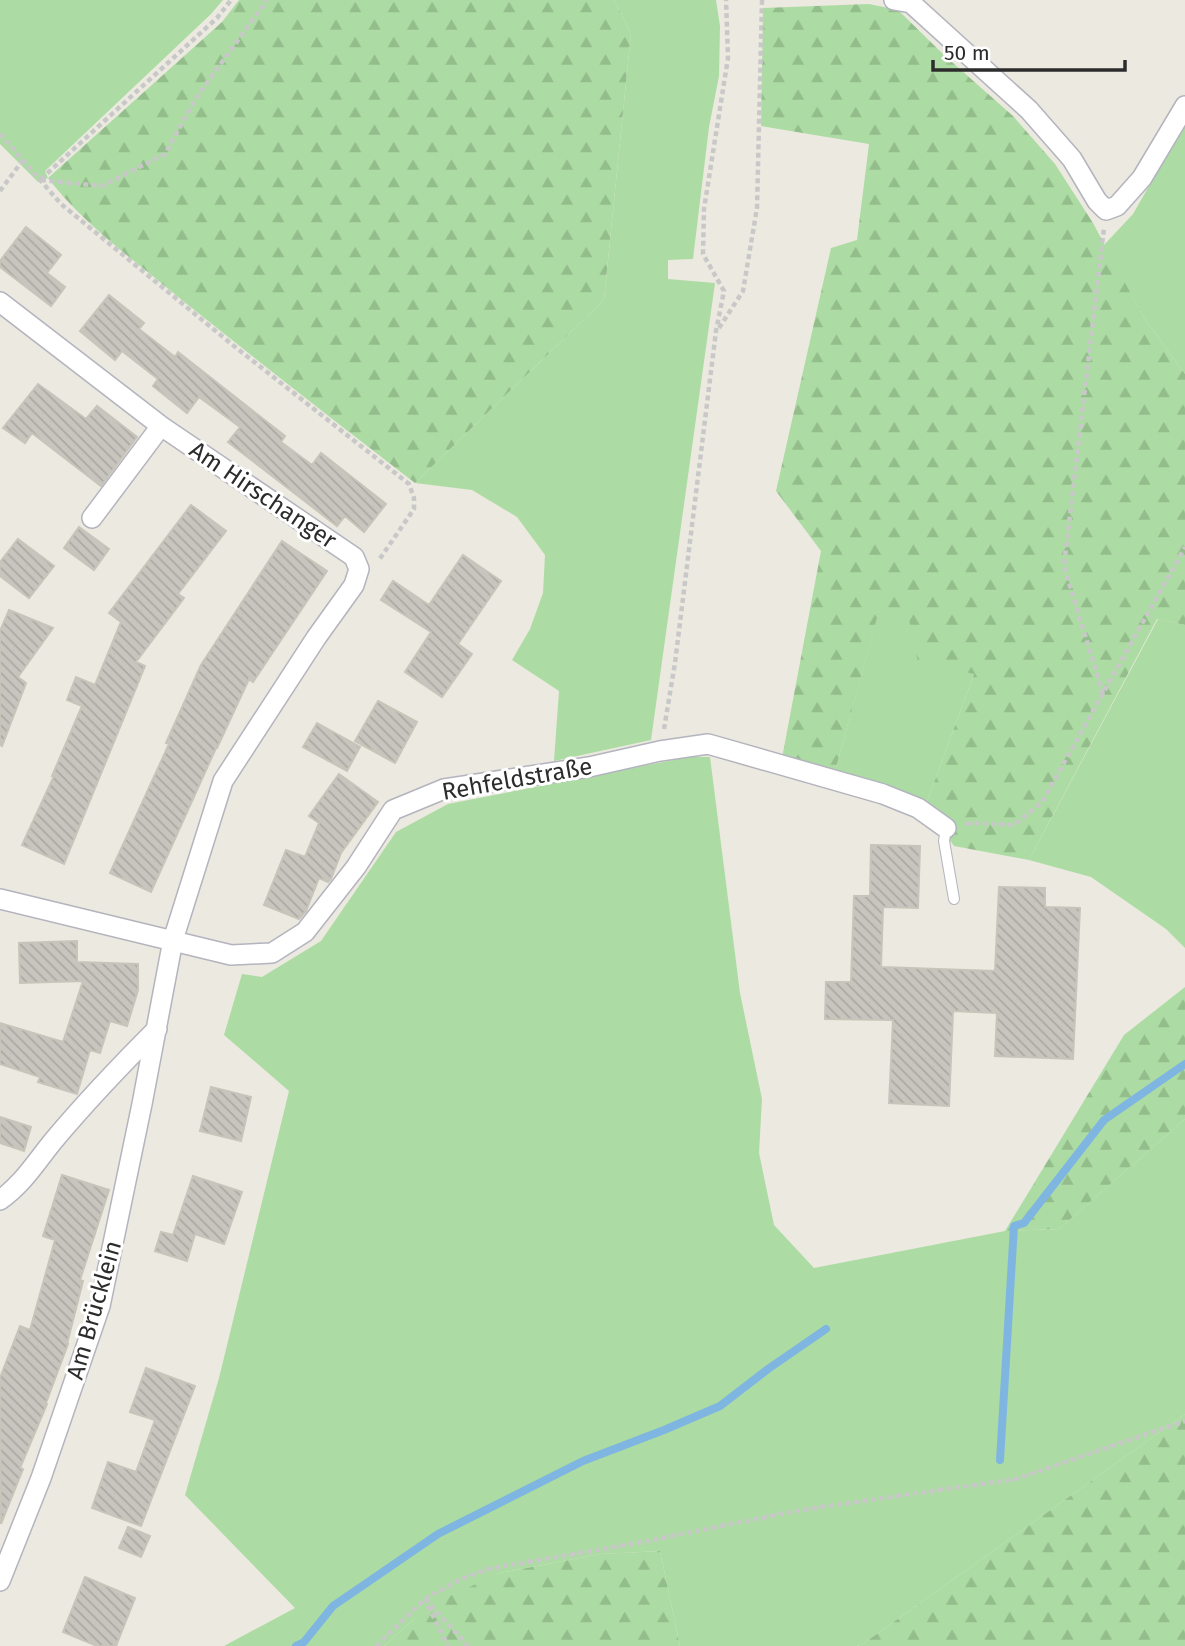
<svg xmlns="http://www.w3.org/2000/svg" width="1185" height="1646" viewBox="0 0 1185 1646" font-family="'Fira Sans',sans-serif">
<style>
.grass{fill:#acdca3}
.forest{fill:url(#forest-firs)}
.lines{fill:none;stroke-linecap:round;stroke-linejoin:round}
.stream{stroke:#7fb6e1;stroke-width:8}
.building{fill:url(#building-back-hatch);stroke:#c7c5ba;stroke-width:2}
.service-casing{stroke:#b3b4be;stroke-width:12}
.minor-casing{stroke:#b3b4be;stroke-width:22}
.path{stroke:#c8c8c8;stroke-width:4.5;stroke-dasharray:5 3.5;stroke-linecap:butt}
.service{stroke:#fff;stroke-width:10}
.minor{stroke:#fff;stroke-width:19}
.labels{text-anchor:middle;stroke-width:6;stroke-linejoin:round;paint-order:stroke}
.street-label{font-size:24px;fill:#2c2c2c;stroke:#fff}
</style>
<defs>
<pattern id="forest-firs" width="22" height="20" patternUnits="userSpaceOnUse" patternTransform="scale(1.75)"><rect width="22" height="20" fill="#acdca3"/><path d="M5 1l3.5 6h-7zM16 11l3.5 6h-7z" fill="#94bd8c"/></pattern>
<pattern id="building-back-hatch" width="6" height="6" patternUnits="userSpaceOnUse" patternTransform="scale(1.75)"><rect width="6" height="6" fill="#c8c5bf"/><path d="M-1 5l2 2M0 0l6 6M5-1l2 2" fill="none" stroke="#aca9a4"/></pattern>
</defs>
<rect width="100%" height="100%" fill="#ece9e0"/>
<path class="grass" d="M0,0h223l-12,14 -166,157 3,7 -10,4 -38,-38z
M614,0h102l4,26 -1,50 -10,51 -16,132 -25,1v19l47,4 -64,457 -97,21 5,-70 -47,-31 18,-31 13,-36 2,-38 -28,-38 -45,-27 -57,-7 189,-183 27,-267z
M1185,123v251l-41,-56 -40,-73 29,-31z
M879,610h28l67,64 -49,133 -91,-32z
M1158,619l27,6v323l-19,-19 -75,-52 -62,-17z
M689,757h21l30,236 22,106 -3,54 15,72 40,43 191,-37 54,-2 126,-110v295l-321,229 -7,3h-177l-20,-95 -60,3 -100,19 -87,47 -29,26h-160l71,-38 -110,-113 34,-117 70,-287 -65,-56 18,-61 20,3 59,-36 75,-109 52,-28z"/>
<path class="forest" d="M239,0h375l17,33 -27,267 -189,183c-80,-62 -160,-124 -238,-187 -44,-37 -94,-72 -129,-118l174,-156z
M869,4l29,6 46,45 69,61 42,48 38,59 51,95 41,56v251l-28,-6 -128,241 -75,-14 -29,-39 49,-133 -56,-12 -11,-52 -28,1 -45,164 -52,-17 39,-207 -45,-60 55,-243 26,-8 12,-96 -108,-18 2,-118z
M1185,987v132l-126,110 -54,2 119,-196z
M1185,1414v232h-328l7,-3z
M660,1551l20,95h-296l29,-26 37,-24 50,-23 100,-19z"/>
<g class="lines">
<path class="stream" d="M1000,1460l14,-234 10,-3 80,-103 81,-56
M296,1646l8,-4 29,-36 105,-72 145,-73 81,-31 56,-24 48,-37 58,-40"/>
</g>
<path class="building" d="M26,227l35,28 -14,18 18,14 -14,19 -51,-39v-6z
M109,295l35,28 -5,6 36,28 3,-5 107,84 -4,6 31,23 9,-12 65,51 -22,28 -19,-16 -8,10 -109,-84 12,-15 -41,-30 -12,16 -34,-27 5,-7 -36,-28 -7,9 -35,-29z
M38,384l48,35 11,-13 40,31 -36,49 -69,-53 -7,10 -22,-15z
M191,505l35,26 -48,63 6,4 -48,64 9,4 -81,198 -42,-19 32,-69h-2l30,-70 -15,-6 9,-23 19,8 26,-63 -12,-9z
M79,527l30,22 -15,21 -30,-22z
M18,539l36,27 -25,32 -29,-22v-14z
M282,541l45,30 -74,111 -4,-3 -32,69h-1l-65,144 -41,-19 59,-129 -3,-1 35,-78z
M463,555l38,26 -43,63 14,10 -30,43 -37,-25 26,-40 -50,-32 12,-19 36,24z
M9,610l44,18 -35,49 8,6 -24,63 -2,-1v-114z
M378,701l39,21 -22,41 -40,-22z
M317,723l43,24 -13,24 -44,-24z
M339,774l39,28 -37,51 -10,26 -3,3 -9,-4 -13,33 -7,8 -35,-14 22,-55 19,7 14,-34 -10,-7z
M871,845l49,1 -2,62 -35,-1 -2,60 114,4 4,-84 46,1v19l35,1 -7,151 -78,-3 2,-43 -44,-2 -4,95 -60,-3 4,-83 -68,-1 1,-37h25l3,-86h16z
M77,941v21l61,2v26l-11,36 -17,-5 -10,32 -10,-3 -13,44 -39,-12 2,-5 -40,-13v-41l63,19 20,-61 -63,2 -1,-40z
M211,1087l40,10 -10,44 -41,-10z
M0,1117l31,10 -7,24 -24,-8z
M62,1175l47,15 -29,90 3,1 -16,63h1l-22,59 1,1 -27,64 3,1 -22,55 -1,-146 20,-52 10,4 25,-90 -12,-4z
M193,1176l49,16 -18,52 -29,-10 -8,27 -32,-10 6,-19 12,3z
M146,1368l49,18 -54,140 -49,-18 16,-46 28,10 19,-52 -25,-8z
M128,1527l22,9 -9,21 -22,-9z
M85,1577l50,21 -19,48h-19l-34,-14z"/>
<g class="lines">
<g class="service-casing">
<path id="service" d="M946,828l-2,13 10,58"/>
</g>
<g class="minor-casing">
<path id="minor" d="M894,0l17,3 118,107 43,49 25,42 9,9 11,-4 25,-28 43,-72
M0,302l161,124 193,131 5,12 -5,16 -38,53 -93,143 -50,159 -31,164 -42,202 -59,172 -41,103
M92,518l69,-92
M0,899l231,56 41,-2 33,-21 51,-65 37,-57 51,-21 145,-22 71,-16 48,-7 175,50 35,14 28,20
M0,1200c23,-16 36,-38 54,-60 32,-38 67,-75 103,-111"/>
</g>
<path class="path" d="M0,134l61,70 173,142 175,138 5,14v11l-35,51
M41,179l176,-161 14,-18
M41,180l61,6 63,-32 31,-56 71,-98
M0,191l23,-31
M719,328l24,-37 14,-83 5,-208
M1103,694l-39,-128 40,-338
M664,729l11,-66 41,-332 8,-40 -21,-37 1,-45 24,-151 -2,-58
M966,824l7,-1 41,2 28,-23 143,-255
M425,1599l43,47
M428,1606l20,40
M376,1646l49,-47 34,-19 29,-11 149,-26 164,-33 215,-31 169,-58"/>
<use href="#service" class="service"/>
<use href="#minor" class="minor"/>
</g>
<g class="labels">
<g class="street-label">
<text transform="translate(263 495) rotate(34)" y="8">Am Hirschanger</text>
<text transform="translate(517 779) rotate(-10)" y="8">Rehfeldstraße</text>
<text transform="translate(94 1310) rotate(-74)" y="8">Am Brücklein</text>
</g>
</g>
<path d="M933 60v10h192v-10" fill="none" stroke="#2c2c2c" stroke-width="3.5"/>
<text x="944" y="60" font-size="21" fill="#2c2c2c" stroke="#ffffff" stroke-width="5" paint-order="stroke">50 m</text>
</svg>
